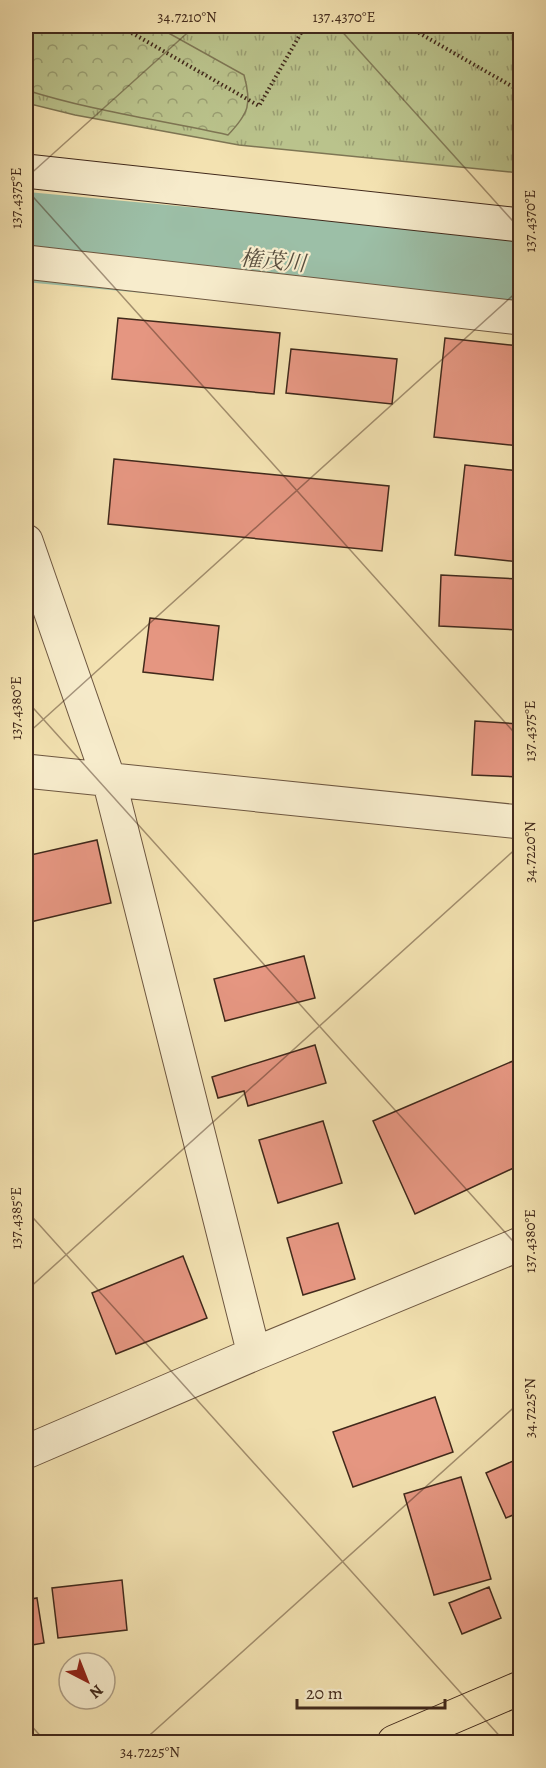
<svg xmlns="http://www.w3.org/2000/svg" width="546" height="1768" viewBox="0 0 546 1768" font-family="Alegreya,'Noto Serif JP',serif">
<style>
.grass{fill:url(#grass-tufts);stroke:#7e7654;stroke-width:1.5}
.forest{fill:url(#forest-crowns);stroke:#7e7654;stroke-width:1.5}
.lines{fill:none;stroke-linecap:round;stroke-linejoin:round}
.river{stroke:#9cbfa7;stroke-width:90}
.building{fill:#e59681;stroke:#41291b;stroke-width:1.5}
.street-casing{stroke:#6e5740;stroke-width:35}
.secondary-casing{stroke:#41291b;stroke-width:35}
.highway-casing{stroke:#41291b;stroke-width:35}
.path{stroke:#41291b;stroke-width:4;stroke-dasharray:1.5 3;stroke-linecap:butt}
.street{stroke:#f7eccc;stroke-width:33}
.secondary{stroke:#f7eccc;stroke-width:33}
.highway{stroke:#f3e2b1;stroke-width:33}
.ticks{fill:none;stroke:#41291b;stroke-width:1.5;stroke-opacity:0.45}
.labels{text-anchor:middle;stroke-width:4.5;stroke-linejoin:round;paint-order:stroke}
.water-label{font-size:22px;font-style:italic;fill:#584e3e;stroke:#f7eccc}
.neatline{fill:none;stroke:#41291b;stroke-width:2}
.ticks-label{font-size:15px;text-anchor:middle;fill:#41291b}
</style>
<defs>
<pattern id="grass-tufts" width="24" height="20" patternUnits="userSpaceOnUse" patternTransform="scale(1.5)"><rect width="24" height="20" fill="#bac38c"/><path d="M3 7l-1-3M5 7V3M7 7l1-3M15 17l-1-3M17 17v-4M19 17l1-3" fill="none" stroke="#999e72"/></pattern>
<pattern id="forest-crowns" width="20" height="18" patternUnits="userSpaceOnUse" patternTransform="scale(1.5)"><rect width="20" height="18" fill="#bac38c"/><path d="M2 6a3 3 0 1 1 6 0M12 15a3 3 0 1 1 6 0" fill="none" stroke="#999e72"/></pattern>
</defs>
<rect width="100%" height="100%" fill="#f3e2b1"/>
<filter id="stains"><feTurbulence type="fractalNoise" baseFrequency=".00333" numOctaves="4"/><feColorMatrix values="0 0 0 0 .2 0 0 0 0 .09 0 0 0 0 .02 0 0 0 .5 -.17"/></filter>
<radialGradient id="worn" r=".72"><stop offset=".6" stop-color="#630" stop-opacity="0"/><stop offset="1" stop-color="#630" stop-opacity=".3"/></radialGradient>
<path class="grass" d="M26,26h494v147l-281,-28 -164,-30 -49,-12z"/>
<path class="forest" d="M26,26h130l88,49c8,29 5,38 -16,60 -68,-15 -136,-24 -202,-45z"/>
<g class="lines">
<path class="river" d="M26,237l494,46"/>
</g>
<path class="building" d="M118,318l162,15 -6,61 -162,-15z
M445,338l75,8v100l-86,-9z
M291,349l106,10 -5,45 -106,-11z
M114,459l275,27 -7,65 -274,-27z
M465,465l55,6v91l-65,-7z
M441,575l79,4v51l-81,-4z
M150,618l69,8 -6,54 -70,-8z
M475,721l45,3v53l-48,-2z
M97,840l14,63 -85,20v-67z
M304,956l11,42 -90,23 -11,-42z
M315,1045l11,38 -78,23 -4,-15 -26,7 -6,-21z
M520,1058v107l-105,49 -42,-93z
M323,1121l19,62 -64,20 -19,-63z
M338,1223l17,56 -52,16 -16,-57z
M183,1256l24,62 -91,36 -24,-61z
M435,1397l18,55 -100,35 -20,-55z
M520,1458v54l-14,6 -20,-45z
M461,1477l30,102 -57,16 -30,-101z
M122,1580l5,50 -69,8 -6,-50z
M489,1587l12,31 -39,16 -13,-31z
M37,1598l7,45 -18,3v-46z"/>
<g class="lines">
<g class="street-casing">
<path id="street" d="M26,262l494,56
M26,541l83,239 145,574
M26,771l494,51
M26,1452l228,-98 266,-110"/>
</g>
<g class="secondary-casing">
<path id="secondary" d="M26,171l494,54"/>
</g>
<g class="highway-casing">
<path id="highway" d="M394,1742l126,-54"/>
</g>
<path class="path" d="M120,26l139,80 46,-80
M407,26l113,65"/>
<use href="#street" class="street"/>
<use href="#secondary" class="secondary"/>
<use href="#highway" class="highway"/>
</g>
<path class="ticks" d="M337,26l183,203M26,178l169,-152M26,189l494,550M26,700l494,549M26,735l494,-446M26,1210l479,532M26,1291l494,-446M26,1720l20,22M142,1742l378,-340"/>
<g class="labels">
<g class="water-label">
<text transform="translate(273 260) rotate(5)" y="8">権茂川</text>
</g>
</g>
<rect width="546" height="1768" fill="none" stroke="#f3e2b1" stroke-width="66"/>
<g transform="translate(87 1681) rotate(138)"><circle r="28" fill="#f7eccc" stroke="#ae9e85" stroke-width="1.5"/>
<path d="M0-4.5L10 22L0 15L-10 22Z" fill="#8f2418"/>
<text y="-9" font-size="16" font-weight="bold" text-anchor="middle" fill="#41291b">N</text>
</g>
<path d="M297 1699v9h148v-9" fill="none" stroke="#41291b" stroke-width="3"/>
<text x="306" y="1699" font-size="18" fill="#41291b" stroke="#f7eccc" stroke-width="4.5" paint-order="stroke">20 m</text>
<rect x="33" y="33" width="480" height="1702" class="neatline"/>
<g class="ticks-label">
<text x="187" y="22">34.7210°N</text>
<text x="344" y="22">137.4370°E</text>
<text transform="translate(16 198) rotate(-90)" y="5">137.4375°E</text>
<text transform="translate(530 221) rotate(-90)" y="5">137.4370°E</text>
<text transform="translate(16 708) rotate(-90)" y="5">137.4380°E</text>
<text transform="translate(530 731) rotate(-90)" y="5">137.4375°E</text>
<text transform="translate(530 852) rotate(-90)" y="5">34.7220°N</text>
<text transform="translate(16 1218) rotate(-90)" y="5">137.4385°E</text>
<text transform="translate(530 1241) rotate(-90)" y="5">137.4380°E</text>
<text transform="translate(530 1408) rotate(-90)" y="5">34.7225°N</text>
<text x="150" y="1757">34.7225°N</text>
</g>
<rect width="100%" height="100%" filter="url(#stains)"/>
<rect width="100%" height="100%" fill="url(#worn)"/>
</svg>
